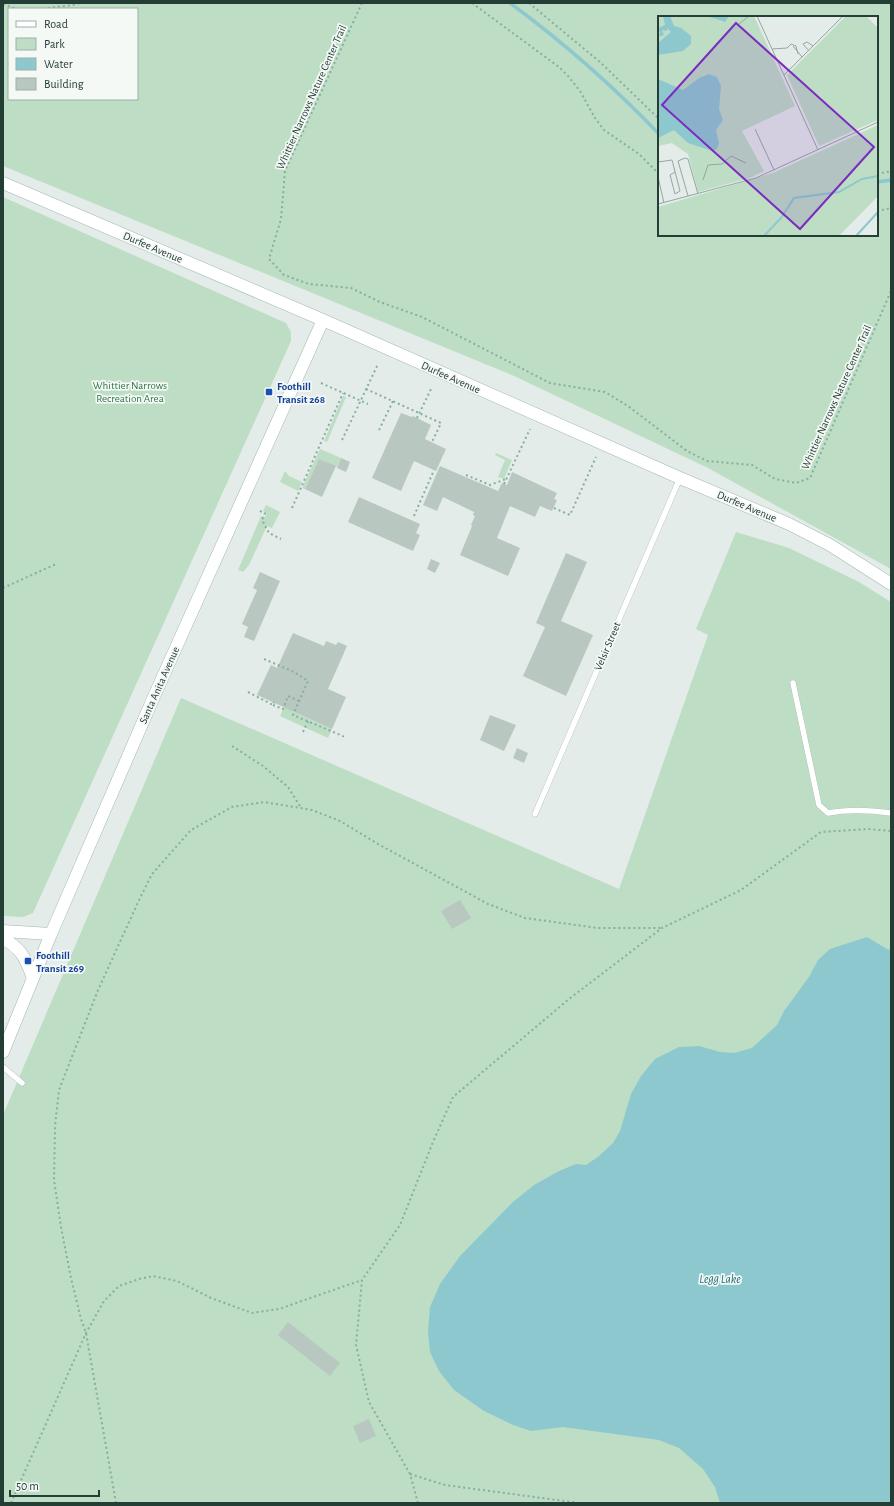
<svg xmlns="http://www.w3.org/2000/svg" width="894" height="1506" viewBox="0 0 894 1506" font-family="'Alegreya Sans',sans-serif">
<style>
.green{fill:#bdddc4;fill-rule:evenodd}
.water{fill:#8ec8cf}
.lines{fill:none;stroke-linecap:round;stroke-linejoin:round}
.stream{stroke:#8ec8cf;stroke-width:3.5}
.building{fill:#b9c7c1}
.service-casing{stroke:#a6b4af;stroke-width:6}
.tertiary-casing{stroke:#a6b4af;stroke-width:13}
.secondary-casing{stroke:#a2b8af;stroke-width:13}
.path{stroke:#85afa0;stroke-width:2;stroke-dasharray:2 3;stroke-linecap:butt}
.service{stroke:#fff;stroke-width:5.5}
.tertiary{stroke:#fff;stroke-width:12}
.secondary{stroke:#fff;stroke-width:12}
.transit-dot{fill:#1a4fb4;stroke:#f4f9f6;stroke-width:1.5}
.labels{text-anchor:middle;stroke-width:3.5;stroke-linejoin:round;paint-order:stroke}
.street-label{font-size:11px;fill:#243d35;stroke:#f4f9f6}
.park-label{font-size:11px;fill:#2f7347;stroke:#f4f9f6}
.transit-label{font-size:11px;font-weight:bold;fill:#164399;stroke:#f4f9f6;text-anchor:start}
.water-label{font-size:12px;font-style:italic;fill:#206c77;stroke:#f4f9f6}
.inset-river{fill:none;stroke:#8ec8cf;stroke-width:2}
.inset-road{fill:none;stroke:#97a6a0;stroke-width:1}
.view{fill:#7b2cbf;fill-opacity:0.15;stroke:#7b2cbf;stroke-width:2}
.inset-edge{fill:none;stroke:#243d35;stroke-width:2}
</style>
<rect width="100%" height="100%" fill="#e3ece8"/>
<path class="green" d="M3,3h888v566l-183,-101 -196,-93 -509,-209zM9,9h128v90h-128zM659,17h218v218h-218z
M3,197l283,126 5,9v9l-258,572 -10,4 -20,-1z
M343,396l3,1 -19,45 -3,-1z
M320,449l21,9 -4,9 -18,-8 -14,30 -3,-1z
M496,453l16,7 -8,19 -6,-2 7,-17 -10,-5z
M285,471l4,5 13,6 -4,9 -18,-9z
M266,505l14,7 -8,16 -5,-2 -18,39 -6,7 -5,-2 23,-54 4,1 2,-4 -4,-2z
M736,532l53,16 70,34 32,20v901h-888v-388l178,-417 438,191 89,-254 -12,-6z
M287,701l9,12 36,16 -4,9 -48,-22z"/>
<path class="water" d="M867,937l20,12 4,1v553h-171l-5,-16 -12,-18 -24,-21 -20,-8 -96,-13 -32,4 -18,-6 -29,-14 -30,-21 -15,-19 -9,-19 -2,-20 2,-25 10,-23 20,-28 53,-54 21,-17 25,-14 17,-7 10,1 13,-9 14,-13 7,-12 11,-37 10,-18 14,-17 24,-12 20,-1 21,6 14,1 18,-5 25,-23 7,-14 25,-34 9,-17 12,-11z"/>
<g class="lines">
<path class="stream" d="M510,3c53,39 103,83 149,131
M877,182l14,-2"/>
</g>
<path class="building" d="M401,413l11,4 1,-1 18,9 -6,14 21,10 -10,22 -22,-10 -13,30 -29,-13z
M341,458l9,4 -4,10 -9,-4z
M319,459l17,7 -14,31 -17,-8z
M440,466l58,25 4,-8 5,2 5,-13 45,21 -3,6 3,1 -5,11 -12,-5 -5,11 -25,-11 -13,32 23,10 -12,28 -48,-21 12,-29 -1,-1 4,-9 -2,-1 1,-3 -31,-15 -6,14 -14,-6z
M359,497l61,27 -4,9 4,2 -7,16 -65,-29z
M566,553l21,9 -26,59 32,14 -27,61 -43,-20 22,-49 -9,-4z
M431,559l9,4 -5,10 -8,-4z
M260,572l20,9 -26,60 -10,-4 4,-10 -6,-3 15,-34 -4,-2z
M293,633l31,13 2,-5 10,4 2,-3 9,4 -19,43 18,8 -14,32 -75,-34 14,-30 6,3z
M490,715l26,10 -12,26 -24,-11z
M517,748l11,5 -4,10 -11,-5z
M460,900l11,18 -19,11 -11,-18z
M288,1322l52,41 -10,13 -52,-41z
M369,1419l7,17 -16,7 -7,-17z"/>
<g class="lines">
<g class="service-casing">
<path id="service" d="M793,683l26,122 9,8c21,-4 41,-3 63,0
M535,814l145,-336
M3,1067l19,16"/>
</g>
<g class="tertiary-casing">
<path id="tertiary" d="M3,931l48,3
M3,939c19,9 23,21 30,39"/>
</g>
<g class="secondary-casing">
<path id="secondary" d="M3,183l320,137 357,158 109,46 41,21 61,39
M3,1052l48,-118 101,-233 171,-381"/>
</g>
<path class="path" d="M362,3l-77,168 -4,48 -12,40 15,16 25,9 42,4 29,14 42,15 128,66 55,9 23,14 59,45 20,10 45,4 23,14 21,4 14,-5 81,-187
M472,3l87,64 9,9 12,15 15,27 9,12 35,24 20,20
M529,3l71,59 59,57
M3,4l14,5
M43,9c12,-3 25,-2 37,-6
M877,174l14,-3
M877,211l14,-3
M321,383l47,21
M366,389l75,34 -9,19
M417,418l15,-31
M379,430l14,-29
M342,440l36,-76
M466,475l24,10 16,-6
M504,484l26,-55
M292,508l51,-115
M554,508l16,7 26,-58
M260,511l5,2 -3,7 7,13 12,6
M414,516l20,-46
M3,588l53,-24
M264,659l30,13 14,9 -15,34 52,22
M248,692l25,13 1,-3
M273,705l10,4 5,-13 11,5
M303,732l6,-13
M232,746l31,20 25,21 13,21
M410,1474l35,11 134,18
M11,1503l75,-170 18,-32 15,-15 20,-7 14,-3 24,5 34,17 41,15 27,-4 83,-29
M116,1503l-30,-170 -5,-14 -10,-41 -10,-51 -7,-47 1,-54 4,-36 39,-100 42,-92 12,-24 39,-44 41,-23 32,-5 48,8 28,11 38,23 110,60 37,14 73,10h64
M418,1503l-8,-29 -41,-72 -13,-57 6,-65 38,-55 33,-83 20,-45 116,-98 93,-71 79,-38 80,-58 47,-3 23,2"/>
<use href="#service" class="service"/>
<use href="#tertiary" class="tertiary"/>
<use href="#secondary" class="secondary"/>
</g>
<g class="transit-dot">
<rect x="265" y="388" width="8" height="8" rx="2"/>
<rect x="24" y="957" width="8" height="8" rx="2"/>
</g>
<g class="labels">
<g class="street-label">
<text transform="translate(311 97) rotate(-66)" y="4">Whittier Narrows Nature Center Trail</text>
<text transform="translate(153 247) rotate(23)" y="4">Durfee Avenue</text>
<text transform="translate(451 377) rotate(24)" y="4">Durfee Avenue</text>
<text transform="translate(836 397) rotate(-66)" y="4">Whittier Narrows Nature Center Trail</text>
<text transform="translate(747 506) rotate(23)" y="4">Durfee Avenue</text>
<text transform="translate(607 646) rotate(-67)" y="4">Velsir Street</text>
<text transform="translate(159 685) rotate(-66)" y="4">Santa Anita Avenue</text>
</g>
<g class="park-label">
<text x="130" y="389">Whittier Narrows<tspan x="130" dy="13">Recreation Area</tspan></text>
</g>
<g class="transit-label">
<text x="277" y="390">Foothill<tspan x="277" dy="13">Transit 268</tspan></text>
<text x="36" y="959">Foothill<tspan x="36" dy="13">Transit 269</tspan></text>
</g>
<g class="water-label">
<text x="720" y="1283">Legg Lake</text>
</g>
</g>
<g transform="translate(658 16)">
<rect width="220" height="220" fill="#e3ece8"/>
<path d="M0,0h96l41,90 -53,25 22,40 -14,7 -52,14 -10,-38 -16,-11 -14,3zM188,0h20l12,12v92l-59,26 -32,-71zM220,109v71l-39,40h-181v-29l115,-34z" fill="#bdddc4"/>
<path d="M5,0h7l4,10 7,2 10,8v8l-8,7 -25,4v-12l13,-11 -4,-4v3l-5,-1 2,5 -6,2 2,-4 -2,-5 7,-3zM49,0h22l-4,6zM51,58l8,3 4,9 -2,23 4,11 -7,10 3,13 -2,6 -5,2 -24,-8 -14,-13 -16,8v-59l25,11 16,-12z" fill="#8ec8cf"/>
<path class="inset-river" d="M106,220l17,-18 13,-20 45,-6 23,-13 16,-3M198,220l22,-24"/>
<path class="inset-road" d="M99,0l61,134M81,8l10,-8M135,30l9,11M114,33l15,-1 4,-4 5,2 2,8M151,35l-6,-7 4,-2 6,4M126,59l59,-59M97,113l19,41M0,146l14,-2 8,31 -5,3 -5,-19 5,-3M0,161l6,26M45,164l5,-15 14,-1 9,-8 15,7M30,180l-10,-35 7,-3 3,1 10,35M0,188l98,-26 122,-56"/>
<path class="view" d="M78,7l138,124 -74,82 -138,-124z"/>
<rect width="220" height="220" class="inset-edge"/>
</g>
<rect width="894" height="1506" fill="none" stroke="#243d35" stroke-width="8"/>
<rect x="8" y="8" width="130" height="92" fill="#f4f9f6" stroke="#a1aea9"/>
<rect x="16" y="21" width="20" height="6" fill="#ffffff" stroke="#a1aea9"/>
<text x="44" y="28" font-size="12" fill="#243d35">Road</text>
<rect x="16" y="38" width="20" height="12" fill="#bdddc4" stroke="#a1aea9"/>
<text x="44" y="48" font-size="12" fill="#243d35">Park</text>
<rect x="16" y="58" width="20" height="12" fill="#8ec8cf" stroke="#a1aea9"/>
<text x="44" y="68" font-size="12" fill="#243d35">Water</text>
<rect x="16" y="78" width="20" height="12" fill="#b9c7c1" stroke="#a1aea9"/>
<text x="44" y="88" font-size="12" fill="#243d35">Building</text>
<path d="M10 1490v6h89v-6" fill="none" stroke="#243d35" stroke-width="2"/>
<text x="16" y="1490" font-size="12" fill="#243d35" stroke="#f4f9f6" stroke-width="3" paint-order="stroke">50 m</text>
</svg>
